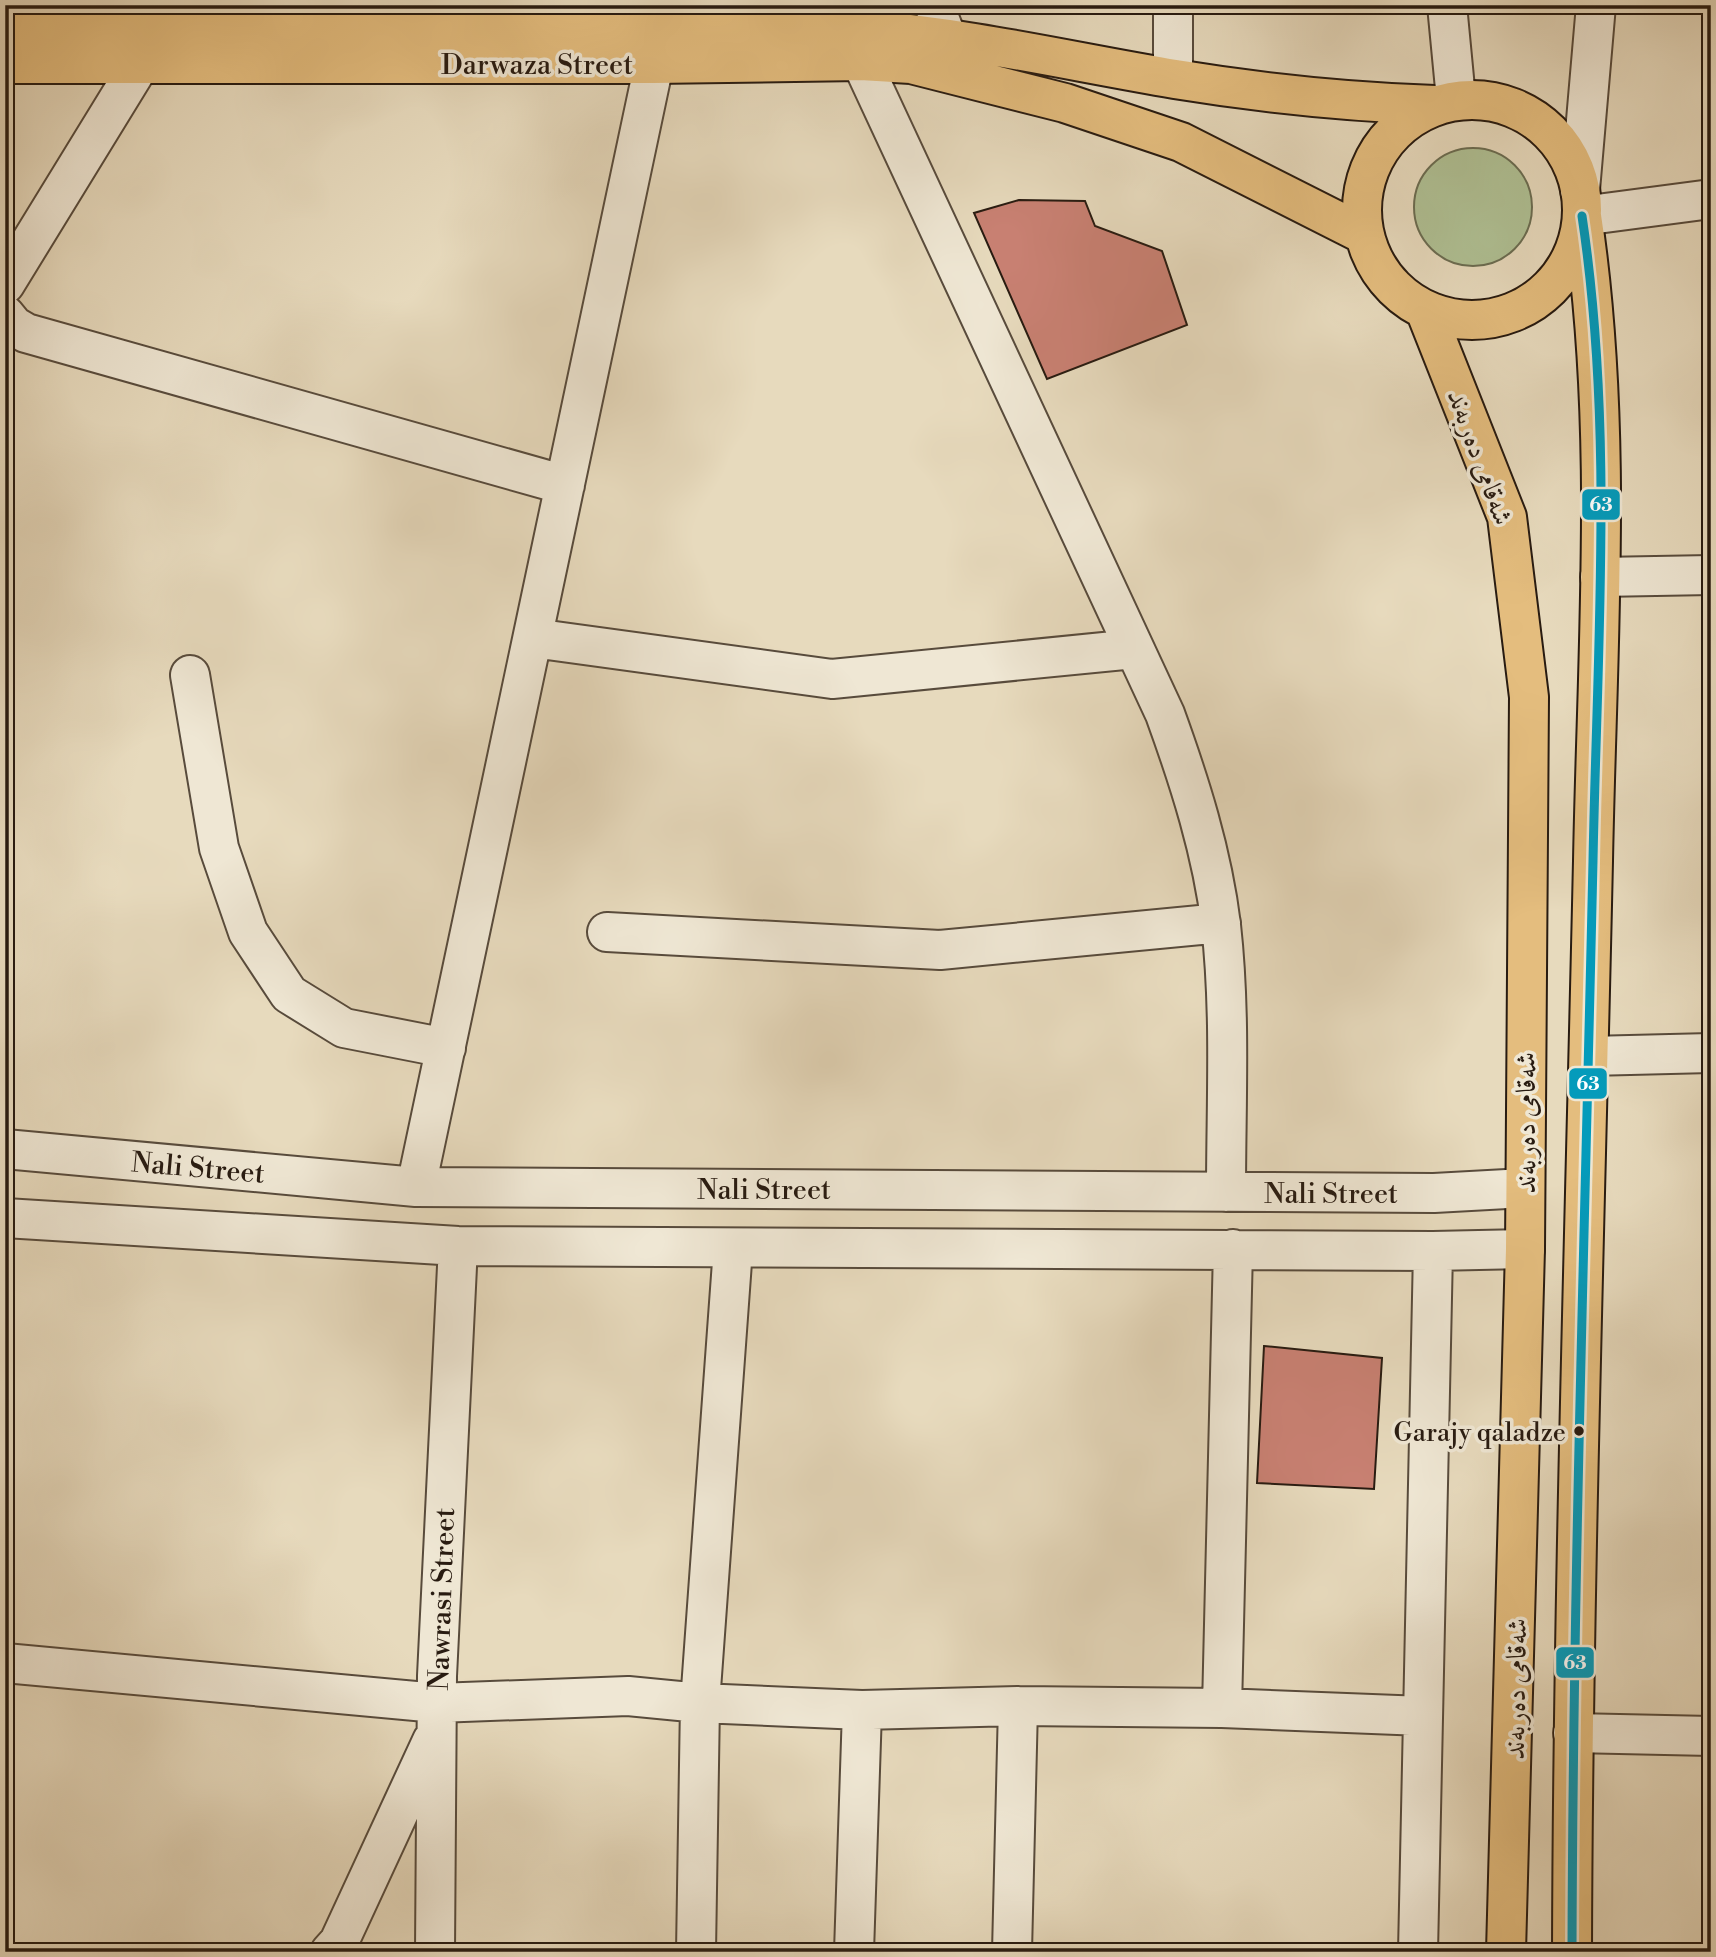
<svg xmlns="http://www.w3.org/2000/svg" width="1716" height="1957" viewBox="0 0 1716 1957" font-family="'Libre Bodoni',Amiri,serif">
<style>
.green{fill:#b0c195;stroke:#6c6e53;stroke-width:2}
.building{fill:#c88072;stroke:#281b11;stroke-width:2}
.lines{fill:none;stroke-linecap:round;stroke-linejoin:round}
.minor-casing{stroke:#584b3c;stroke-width:42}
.highway-casing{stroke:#281b11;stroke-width:42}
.minor{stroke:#efe7d4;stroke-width:38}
.highway{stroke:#e4bd7e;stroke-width:38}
.bus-1-casing{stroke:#efe7d4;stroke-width:14}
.bus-1{stroke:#049bbb;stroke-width:9}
.bus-dot{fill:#281b11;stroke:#efe7d4;stroke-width:2.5}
.labels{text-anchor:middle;stroke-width:7;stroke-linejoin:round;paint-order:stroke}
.bus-label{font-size:26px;fill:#281b11;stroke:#efe7d4;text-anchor:end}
.street-label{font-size:28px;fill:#281b11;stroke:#efe7d4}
.line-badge{stroke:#efe7d4;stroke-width:2.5}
.badge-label{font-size:19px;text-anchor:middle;font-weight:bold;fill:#fff}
</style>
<rect width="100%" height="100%" fill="#e7dabd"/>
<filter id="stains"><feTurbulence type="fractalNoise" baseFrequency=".00286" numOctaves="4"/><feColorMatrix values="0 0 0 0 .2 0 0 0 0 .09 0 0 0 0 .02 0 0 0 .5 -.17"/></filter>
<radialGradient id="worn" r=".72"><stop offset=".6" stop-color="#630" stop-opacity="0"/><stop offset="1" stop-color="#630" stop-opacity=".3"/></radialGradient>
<path class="green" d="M1414 207a59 59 0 1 1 118 0a59 59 0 1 1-118 0Z"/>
<path class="building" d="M1019,200l66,1 10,25 67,25 25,74 -140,54 -73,-166z
M1264,1346l118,12 -8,131 -117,-6z"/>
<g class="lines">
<g class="minor-casing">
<path id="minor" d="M934,5l13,33
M1173,5v73
M1447,5l9,94
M33,32l8,-27
M861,61l304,653c25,69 47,138 56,211 10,89 5,179 5,267
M1580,190l16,-185
M1582,216l129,-17
M5,284l135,-220
M5,315l9,11 12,7 539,152
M1600,577l111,-2
M533,638l299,41 302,-30
M190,675l29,173 29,84 41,62 55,34 102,20
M607,932l333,18 281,-27
M1589,1056l122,-3
M5,1149l411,38 1018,6 91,-5
M416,1187l238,-1123
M5,1218l453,28 975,5 92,-2
M5,1663l432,40 191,-7 72,7 162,7 156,-4 204,2 201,8
M1222,1708l11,-459
M1573,1733l138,3
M330,1952l9,-10 93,-201
M435,1952l2,-276 21,-430
M696,1952l4,-249 33,-455
M854,1952l8,-242
M1012,1952l6,-246
M1418,1952l15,-701"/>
</g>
<g class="highway-casing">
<path id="highway" d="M5,33l126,-5 738,2c103,8 204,32 306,49 86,14 172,23 260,26
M5,64h649l207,-3 50,3 154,39 116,39 184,93
M1362 210a110 110 0 1 1 220 0a110 110 0 1 1-220 0Z
M1425,310l82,207 22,180 -4,552 -19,703
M1572,1952c1,-364 13,-728 21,-1091 4,-215 21,-432 -11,-645"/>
</g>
<use href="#minor" class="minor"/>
<use href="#highway" class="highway"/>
<g class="bus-1-casing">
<path id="bus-1" d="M1572,1952c1,-364 13,-728 21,-1091 4,-215 21,-432 -11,-645"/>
</g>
<use href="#bus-1" class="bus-1"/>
</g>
<circle class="bus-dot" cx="1579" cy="1431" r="6"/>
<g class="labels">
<g class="bus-label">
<text x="1566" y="1441">Garajy qaladze</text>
</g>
<g class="street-label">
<text x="537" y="74">Darwaza Street</text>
<text transform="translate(1481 457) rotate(70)" y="10">شەقامی دەربەند</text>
<text transform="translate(1525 1123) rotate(-90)" y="10">شەقامی دەربەند</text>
<text transform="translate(198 1167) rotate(5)" y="10">Nali Street</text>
<text x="764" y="1199">Nali Street</text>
<text x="1331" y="1203">Nali Street</text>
<text transform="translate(441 1599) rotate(-88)" y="10">Nawrasi Street</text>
<text transform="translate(1515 1689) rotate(-89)" y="10">شەقامی دەربەند</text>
</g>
</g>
<g class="line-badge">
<rect x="1581" y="488" width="40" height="33" rx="7" fill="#049bbb"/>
<rect x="1568" y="1067" width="40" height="33" rx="7" fill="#049bbb"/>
<rect x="1555" y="1646" width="40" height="33" rx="7" fill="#049bbb"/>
</g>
<g class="badge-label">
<text x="1601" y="511">63</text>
<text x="1588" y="1090">63</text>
<text x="1575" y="1669">63</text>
</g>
<rect width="1716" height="1957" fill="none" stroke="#e7dabd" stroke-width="28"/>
<rect x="7" y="7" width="1702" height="1943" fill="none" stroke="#281b11" stroke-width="3.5"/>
<rect x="14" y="14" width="1688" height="1929" fill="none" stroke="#281b11" stroke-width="2"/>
<rect width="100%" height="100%" filter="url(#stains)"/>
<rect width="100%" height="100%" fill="url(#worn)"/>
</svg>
